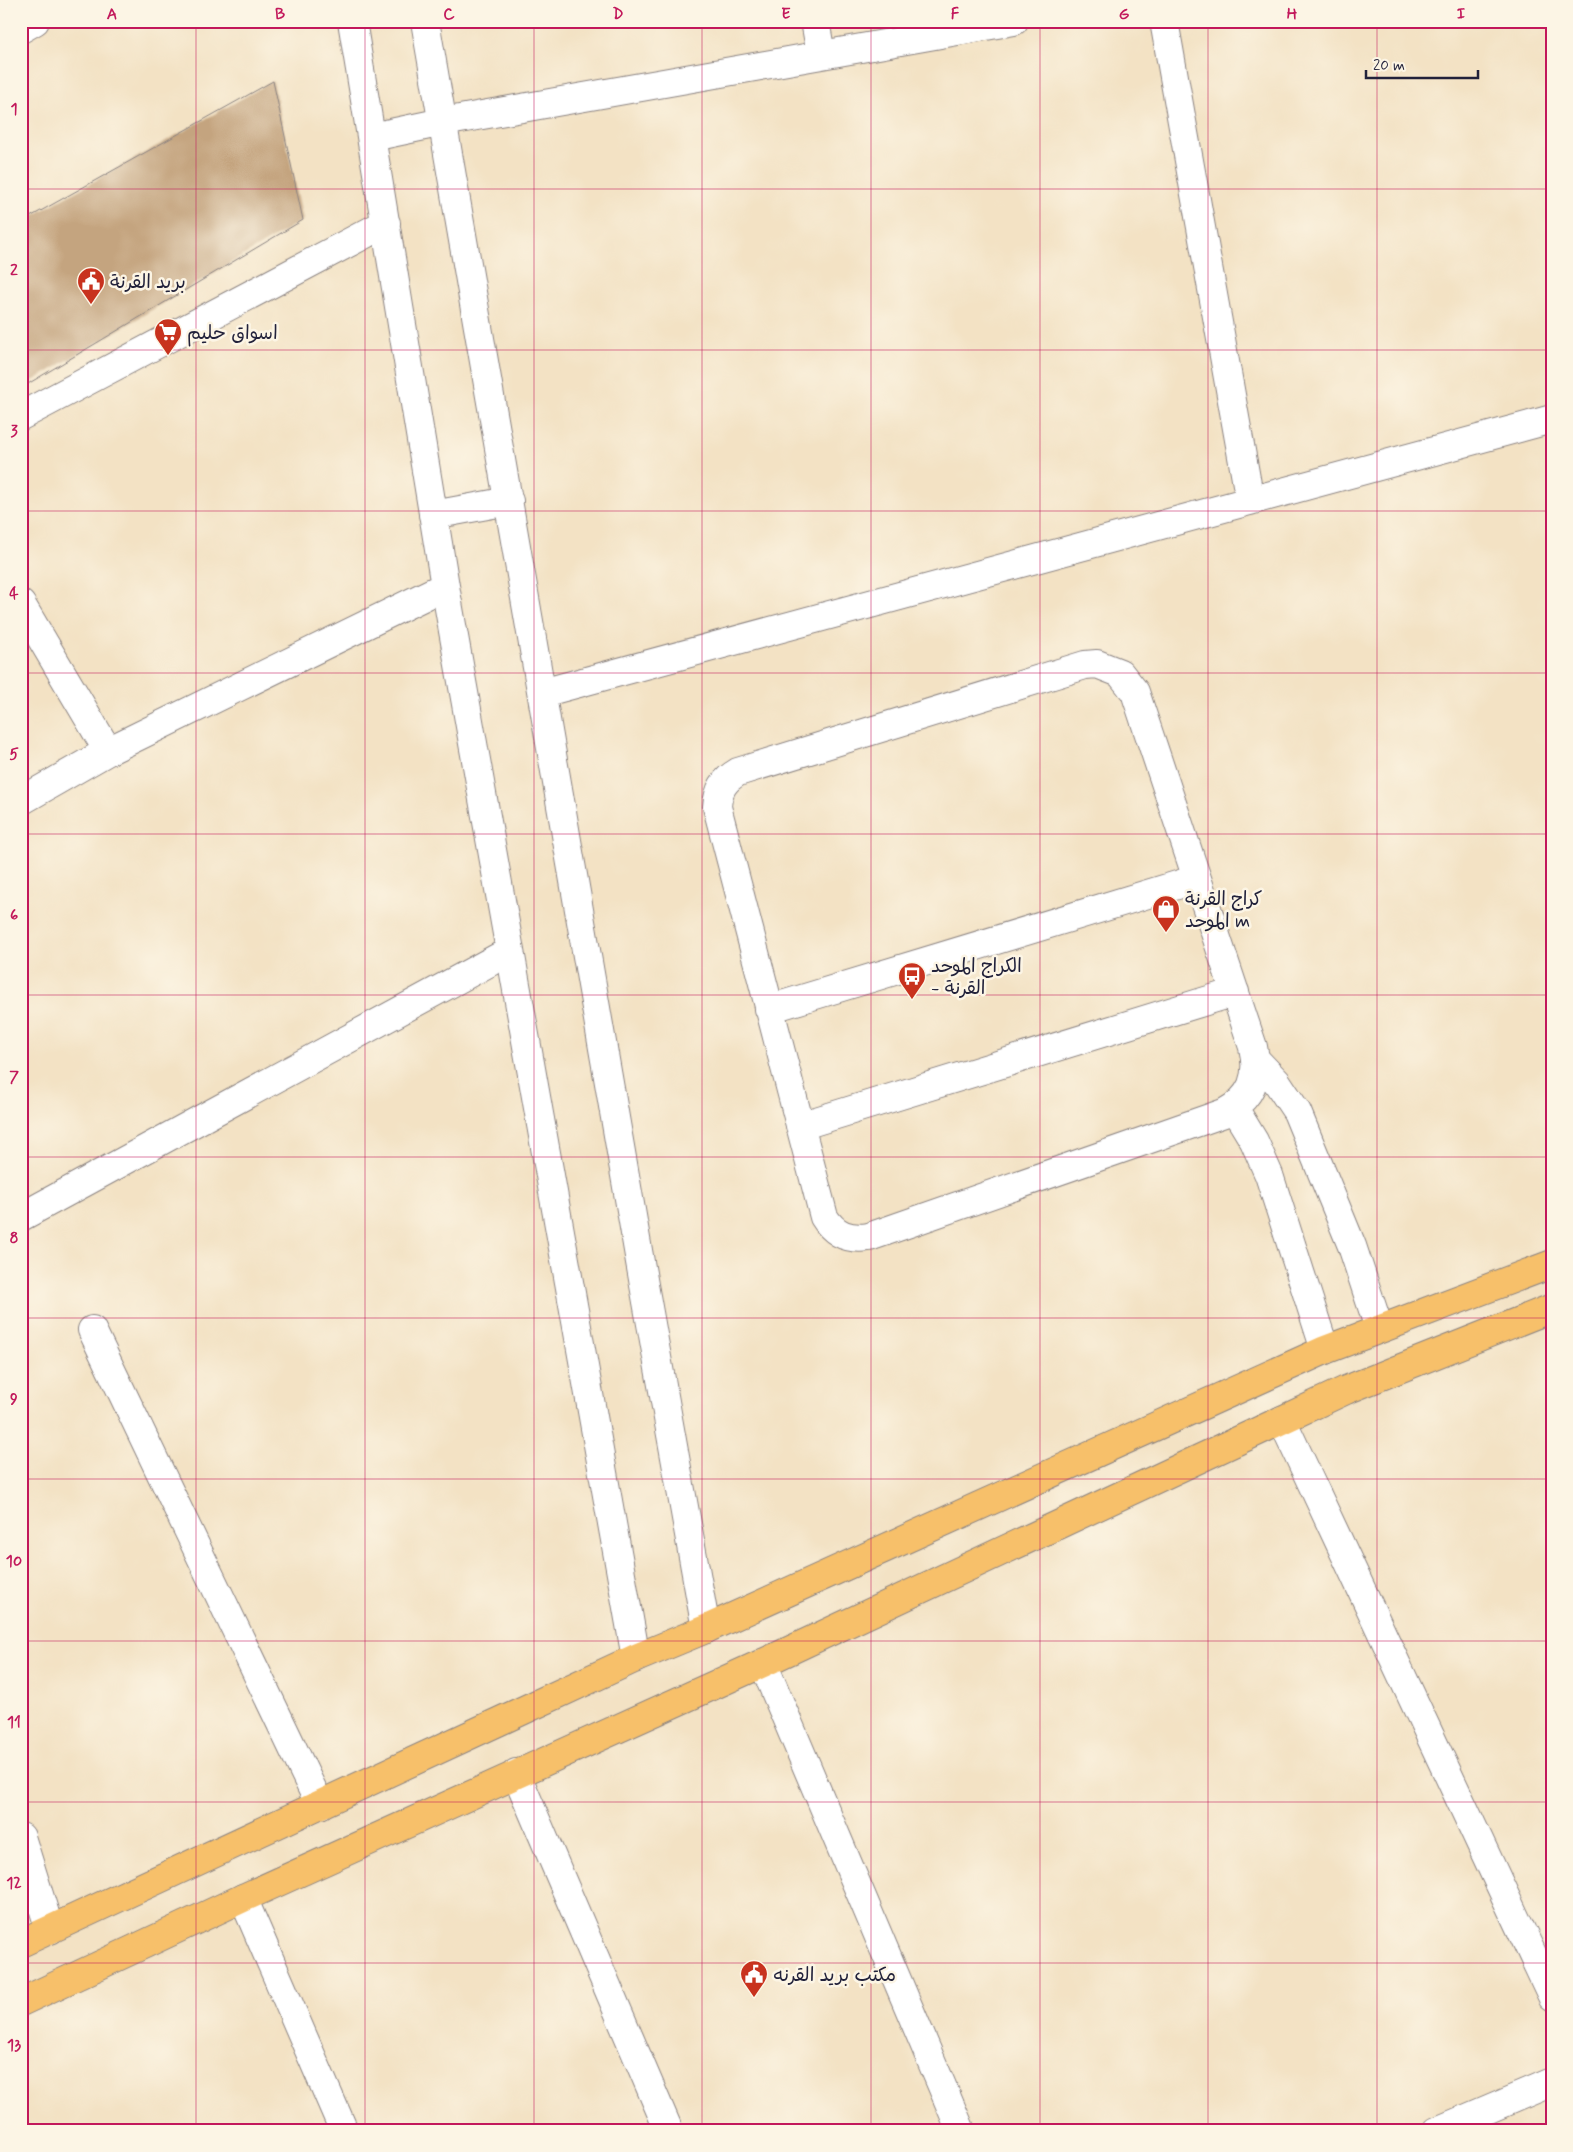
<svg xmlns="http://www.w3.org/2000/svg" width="1573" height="2152" viewBox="0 0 1573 2152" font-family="Mynerve,'Playpen Sans Arabic',sans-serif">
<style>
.building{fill:#c4a47f}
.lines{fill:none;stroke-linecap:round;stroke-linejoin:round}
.minor-casing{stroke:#8a8280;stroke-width:30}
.major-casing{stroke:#8a8280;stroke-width:30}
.minor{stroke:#fff;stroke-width:28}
.major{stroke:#f7c06b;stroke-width:28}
.grid{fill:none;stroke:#c2185b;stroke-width:1;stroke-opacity:0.55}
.labels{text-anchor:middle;stroke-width:5;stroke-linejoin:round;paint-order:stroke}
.poi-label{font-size:19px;fill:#22223b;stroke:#fcf5e5;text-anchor:start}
.neatline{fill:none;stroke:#c2185b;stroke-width:2}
.grid-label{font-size:16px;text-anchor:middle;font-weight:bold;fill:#c2185b}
</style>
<rect width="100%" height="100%" fill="#fcf5e5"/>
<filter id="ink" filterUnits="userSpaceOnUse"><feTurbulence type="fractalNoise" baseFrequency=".02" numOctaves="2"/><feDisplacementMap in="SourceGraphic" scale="10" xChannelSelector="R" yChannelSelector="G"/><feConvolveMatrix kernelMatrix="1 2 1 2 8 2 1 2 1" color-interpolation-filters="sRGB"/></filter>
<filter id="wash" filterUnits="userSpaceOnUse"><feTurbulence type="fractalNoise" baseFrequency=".0096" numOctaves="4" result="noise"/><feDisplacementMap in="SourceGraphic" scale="20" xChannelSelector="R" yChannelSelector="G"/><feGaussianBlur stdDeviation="1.12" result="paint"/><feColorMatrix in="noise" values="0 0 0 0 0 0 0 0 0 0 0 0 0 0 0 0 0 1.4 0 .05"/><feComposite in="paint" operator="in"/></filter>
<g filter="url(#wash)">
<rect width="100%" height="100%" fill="#f3e2c4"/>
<g id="blocks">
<path class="building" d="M273,81l30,139 -282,168v-166z"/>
</g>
</g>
<g filter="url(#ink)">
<use href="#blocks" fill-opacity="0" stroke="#8a8280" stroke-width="1"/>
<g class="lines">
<g class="minor-casing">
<path id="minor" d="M352,21l93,565 191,1072
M425,21l219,1264 62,344
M815,21l6,33
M1164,21l86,480
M21,29l14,-8
M372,137l71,-15 571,-101
M21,416l365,-193
M433,515l76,-14
M21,604l87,147
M1097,664l23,9 15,19 118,355c7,30 -1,51 -29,66l-355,124c-20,3 -34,-2 -45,-20l-107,-410c1,-17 7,-27 21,-35l347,-107z
M542,693l1010,-274
M21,801l87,-50 337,-165
M769,1009l428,-130
M1257,1061l20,21 20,30 55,134 27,82
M1234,1108l20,33 15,34 56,175
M800,1126l435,-134
M21,1217l489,-266
M92,1330l228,475
M1282,1420l270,576
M763,1663l198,468
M516,1773l153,358
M21,1837l29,93
M243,1898l101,233
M1437,2131l115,-49"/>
</g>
<g class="major-casing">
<path id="major" d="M21,1943l615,-285 70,-29 619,-279 227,-86
M21,2002l222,-104 520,-235 583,-273 206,-82"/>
</g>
<use href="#minor" class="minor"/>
<use href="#major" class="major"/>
</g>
</g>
<path class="grid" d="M196,21v2110M365,21v2110M534,21v2110M702,21v2110M871,21v2110M1040,21v2110M1208,21v2110M1377,21v2110M21,189h1531M21,350h1531M21,511h1531M21,673h1531M21,834h1531M21,995h1531M21,1157h1531M21,1318h1531M21,1479h1531M21,1641h1531M21,1802h1531M21,1963h1531"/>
<defs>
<g id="civic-pin" transform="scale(1.4375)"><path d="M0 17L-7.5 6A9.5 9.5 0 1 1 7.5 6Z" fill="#c8321e" stroke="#fcf5e5"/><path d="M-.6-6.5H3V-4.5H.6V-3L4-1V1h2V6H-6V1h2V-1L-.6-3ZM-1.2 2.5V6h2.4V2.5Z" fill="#fff"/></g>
<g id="supermarket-pin" transform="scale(1.4375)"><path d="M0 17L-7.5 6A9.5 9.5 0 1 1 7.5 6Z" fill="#c8321e" stroke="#fcf5e5"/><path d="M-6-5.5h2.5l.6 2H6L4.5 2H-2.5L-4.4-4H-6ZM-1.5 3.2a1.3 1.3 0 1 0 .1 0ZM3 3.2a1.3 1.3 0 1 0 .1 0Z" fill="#fff"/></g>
<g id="shop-pin" transform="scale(1.4375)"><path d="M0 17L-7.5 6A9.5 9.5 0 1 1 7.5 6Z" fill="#c8321e" stroke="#fcf5e5"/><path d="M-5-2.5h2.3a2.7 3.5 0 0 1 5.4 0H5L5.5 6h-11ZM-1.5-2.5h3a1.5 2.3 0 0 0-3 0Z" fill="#fff"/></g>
<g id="bus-pin" transform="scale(1.4375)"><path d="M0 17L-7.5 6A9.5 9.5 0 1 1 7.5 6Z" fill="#c8321e" stroke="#fcf5e5"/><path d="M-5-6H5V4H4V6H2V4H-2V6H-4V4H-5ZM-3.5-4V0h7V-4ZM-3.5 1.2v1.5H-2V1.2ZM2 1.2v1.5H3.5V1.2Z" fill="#fff"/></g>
</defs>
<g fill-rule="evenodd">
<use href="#civic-pin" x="91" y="281"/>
<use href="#supermarket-pin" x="168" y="332"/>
<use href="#shop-pin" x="1166" y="909"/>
<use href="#bus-pin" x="912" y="976"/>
<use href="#civic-pin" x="754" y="1974"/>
</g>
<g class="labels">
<g class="poi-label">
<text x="110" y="288">بريد القرنة</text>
<text x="187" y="339">اسواق حليم</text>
<text x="1185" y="905">كراج القرنة<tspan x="1185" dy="22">الموحد m</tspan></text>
<text x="931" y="972">الكراج الموحد<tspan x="931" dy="22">- القرنة</tspan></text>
<text x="773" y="1981">مكتب بريد القرنه</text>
</g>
</g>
<rect width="1573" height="2152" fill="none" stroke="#fcf5e5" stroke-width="55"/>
<path d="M1366 70v8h112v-8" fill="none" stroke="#22223b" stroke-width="2.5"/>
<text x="1373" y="70" font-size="15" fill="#22223b" stroke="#fcf5e5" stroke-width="4" paint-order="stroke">20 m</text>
<rect x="28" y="28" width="1518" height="2096" class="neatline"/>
<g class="grid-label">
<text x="112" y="19">A</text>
<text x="280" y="19">B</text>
<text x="449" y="19">C</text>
<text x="618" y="19">D</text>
<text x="786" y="19">E</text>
<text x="955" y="19">F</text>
<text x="1124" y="19">G</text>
<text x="1292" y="19">H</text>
<text x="1461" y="19">I</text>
<text x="14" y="114">1</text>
<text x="14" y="275">2</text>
<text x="14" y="436">3</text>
<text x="14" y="598">4</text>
<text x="14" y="759">5</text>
<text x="14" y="920">6</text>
<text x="14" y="1082">7</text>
<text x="14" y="1243">8</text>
<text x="14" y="1404">9</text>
<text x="14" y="1566">10</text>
<text x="14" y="1727">11</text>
<text x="14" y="1888">12</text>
<text x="14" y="2050">13</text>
</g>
</svg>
